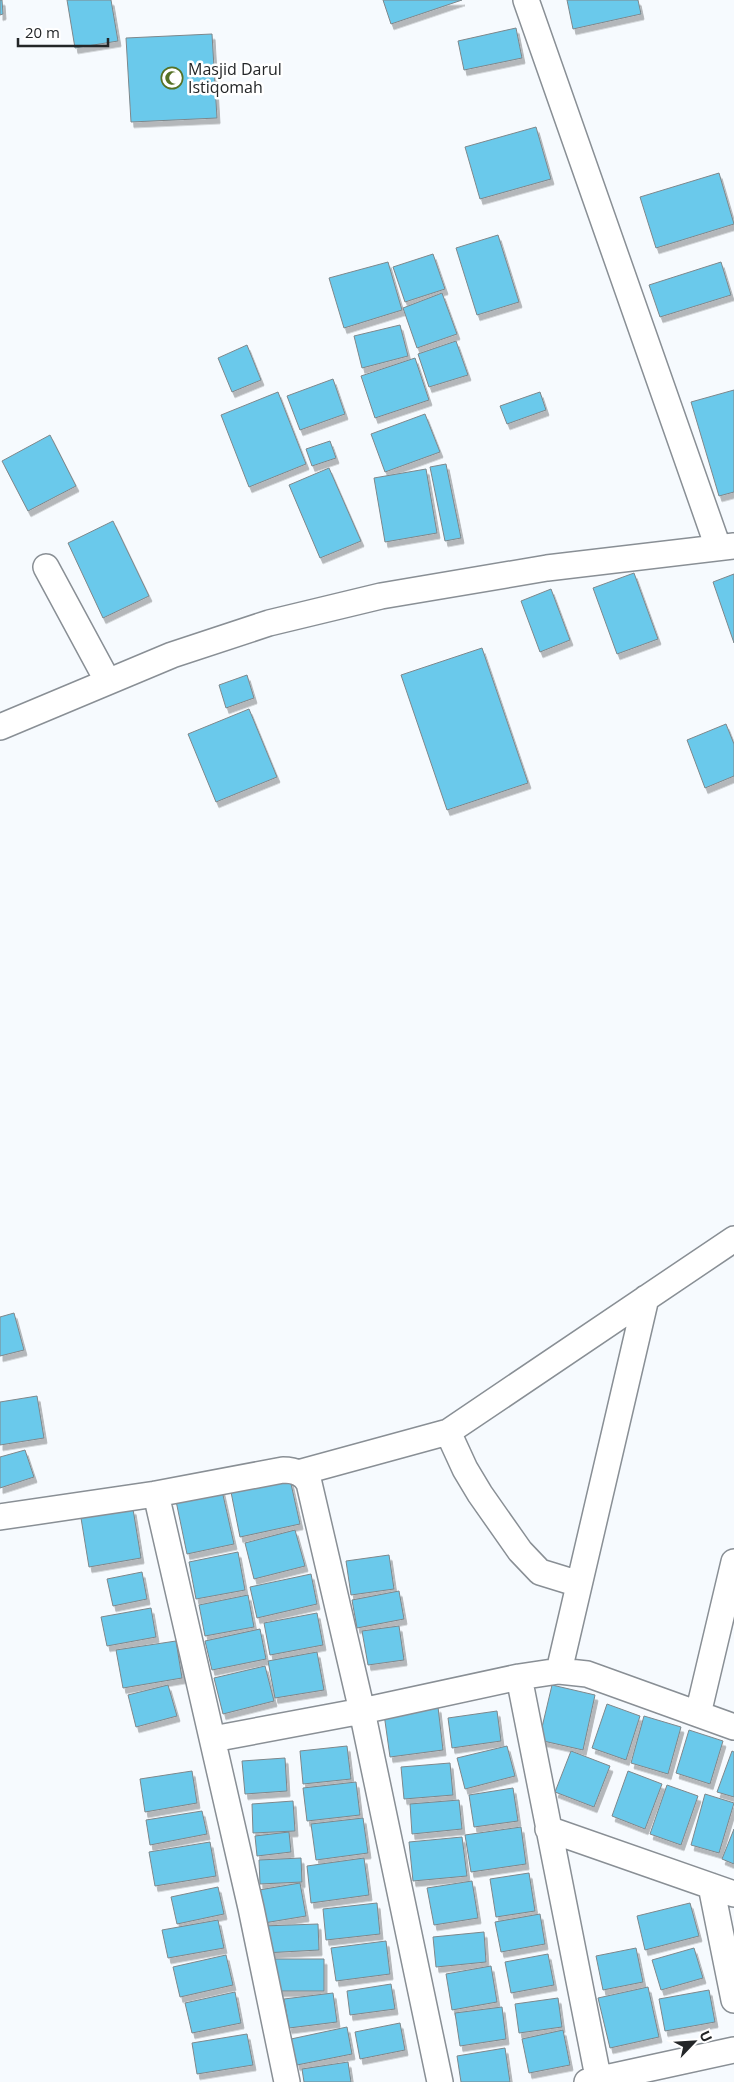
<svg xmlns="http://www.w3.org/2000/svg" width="734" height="2082" viewBox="0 0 734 2082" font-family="'Open Sans',sans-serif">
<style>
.building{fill:#6ac9eb;stroke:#7e878b;filter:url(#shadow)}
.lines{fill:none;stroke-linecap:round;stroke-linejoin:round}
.street-casing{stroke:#898f95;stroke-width:28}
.street{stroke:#fff;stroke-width:25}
.labels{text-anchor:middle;stroke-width:5;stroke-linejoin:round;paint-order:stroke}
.poi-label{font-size:16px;fill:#232628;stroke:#fff;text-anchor:start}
</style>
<defs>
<filter id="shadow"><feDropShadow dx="3" dy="5.5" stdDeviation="0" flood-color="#0004"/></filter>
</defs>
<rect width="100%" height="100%" fill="#f6fafe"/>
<path class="building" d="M0,0h2l1,14 -3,1z
M67,0h44l7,41 -43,7z
M383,0h79l-71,24z
M567,0h71l3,14 -68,15z
M516,28l6,30 -58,12 -6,-29z
M212,34l5,84 -86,4 -5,-84z
M536,127l15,52 -71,20 -15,-52z
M719,173l15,51 -78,24 -16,-51z
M498,235l21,67 -42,13 -21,-67z
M433,254l12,35 -40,13 -12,-35z
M388,262l14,48 -58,18 -15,-50z
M721,262l10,33 -71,22 -11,-32z
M442,293l15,41 -40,14 -14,-40z
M400,325l8,31 -46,12 -8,-32z
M456,341l12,34 -39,12 -11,-33z
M247,345l14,35 -29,12 -14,-34z
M415,358l14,42 -54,18 -14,-42z
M333,379l12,35 -45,16 -13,-34z
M734,390v102l-15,4 -28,-94z
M278,392l28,72 -57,23 -28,-72z
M540,392l6,18 -39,14 -7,-18z
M425,414l15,38 -55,20 -14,-38z
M50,435l26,51 -48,25 -26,-50z
M330,441l6,17 -24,8 -6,-17z
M446,464l15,74 -16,3 -15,-74z
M329,468l32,73 -41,17 -31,-73z
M426,469l11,64 -52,9 -11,-64z
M113,521l36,75 -46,22 -35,-75z
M634,573l24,66 -41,15 -24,-66z
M734,574v69l-21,-61z
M551,589l19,51 -30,12 -19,-51z
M482,648l46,135 -81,27 -46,-135z
M247,675l7,23 -28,10 -7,-23z
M249,709l28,68 -61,25 -28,-68z
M726,724l8,20v32l-29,12 -18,-48z
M14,1313l10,37 -24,6v-39z
M37,1396l7,42 -44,7v-43z
M25,1450l9,27 -34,11v-31z
M289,1475l11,49 -60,13 -10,-50z
M221,1486l13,58 -47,10 -12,-58z
M133,1509l8,49 -52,9 -8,-49z
M295,1530l10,36 -51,13 -9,-36z
M238,1552l7,38 -49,9 -7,-37z
M389,1555l5,34 -43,6 -5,-34z
M142,1572l5,27 -34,7 -6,-27z
M311,1574l6,30 -60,14 -7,-31z
M399,1591l5,28 -47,9 -5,-28z
M248,1595l6,32 -49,9 -6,-31z
M151,1608l5,29 -49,9 -6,-29z
M317,1613l6,32 -53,10 -6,-32z
M399,1626l5,34 -36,5 -6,-34z
M260,1629l6,30 -54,11 -7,-29z
M176,1641l6,37 -59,10 -7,-38z
M317,1652l7,38 -49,8 -7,-37z
M265,1666l9,35 -51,13 -9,-36z
M168,1685l9,31 -41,11 -8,-32z
M552,1685l43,10 -12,55 -44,-10z
M607,1704l33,12 -14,44 -34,-12z
M438,1707l5,43 -53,7 -6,-43z
M497,1711l4,30 -49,7 -4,-30z
M644,1716l37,11 -13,47 -37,-11z
M689,1730l34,11 -13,43 -34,-11z
M347,1746l4,33 -48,5 -3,-33z
M507,1746l8,30 -50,13 -8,-31z
M571,1751l39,15 -16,41 -39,-15z
M732,1751l2,1v45l-17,-5z
M285,1758l2,33 -42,3 -3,-33z
M450,1763l3,32 -49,4 -3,-32z
M192,1771l5,32 -52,9 -5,-33z
M628,1771l34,13 -17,45 -33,-13z
M356,1782l4,33 -53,6 -4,-33z
M667,1785l31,11 -17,49 -31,-11z
M513,1788l5,33 -44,6 -5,-32z
M705,1794l29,9 -15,50 -28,-8z
M459,1800l3,29 -50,5 -2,-30z
M293,1801l2,30 -42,2 -1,-29z
M202,1811l5,23 -57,11 -4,-25z
M363,1818l5,35 -52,7 -5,-36z
M521,1827l5,37 -55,8 -6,-37z
M734,1829v35l-12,-5z
M289,1832l2,20 -34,4 -2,-20z
M462,1837l5,39 -54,5 -4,-39z
M210,1842l6,34 -61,10 -6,-34z
M301,1858l1,24 -42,2 -1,-24z
M364,1858l5,37 -58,8 -4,-37z
M529,1873l6,38 -39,6 -6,-38z
M472,1881l6,37 -44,7 -7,-37z
M300,1883l6,33 -42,7 -5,-33z
M218,1887l6,27 -47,10 -6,-27z
M377,1903l3,31 -54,6 -3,-31z
M690,1903l9,33 -54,14 -8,-34z
M540,1914l5,30 -44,8 -6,-30z
M218,1920l6,28 -56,10 -6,-28z
M318,1924l1,26 -55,3 -1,-27z
M484,1932l2,30 -50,5 -3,-30z
M386,1941l4,33 -54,7 -5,-33z
M636,1948l7,34 -40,8 -7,-34z
M694,1948l9,30 -42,12 -9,-30z
M548,1954l6,31 -43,8 -6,-31z
M226,1955l7,30 -53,12 -7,-30z
M275,1959h49v32h-49z
M491,1966l6,36 -45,8 -6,-36z
M391,1984l4,25 -45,6 -3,-24z
M648,1987l11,50 -49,11 -12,-50z
M709,1990l6,32 -50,9 -6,-32z
M235,1992l6,31 -49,10 -7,-30z
M333,1993l4,29 -48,6 -5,-29z
M558,1998l4,29 -43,6 -4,-29z
M502,2007l4,32 -46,7 -5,-33z
M400,2023l5,27 -45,9 -5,-27z
M347,2027l5,27 -55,11 -6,-26z
M563,2030l7,35 -41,8 -7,-34z
M247,2034l6,31 -56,9 -5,-31z
M505,2048l5,34h-49l-4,-26z
M348,2062l3,20h-47l-2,-13z"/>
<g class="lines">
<g class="street-casing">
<path id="street" d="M526,0l192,547
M46,567l61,113
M0,727l172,-72 97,-32 112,-27 166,-28 187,-22
M448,1432l17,37 15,25 40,57 20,21 39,12
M298,1473l150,-41 286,-193
M156,1494l95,414 36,174
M0,1517l156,-23 127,-24c12,0 20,3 26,13l53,228 78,371
M559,1671l87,-373
M519,1677l80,405
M698,1714l36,-152
M213,1739l149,-28 157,-34 40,-6 28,3 147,53
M548,1829l186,65
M711,1886l23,114
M587,2082l147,-32"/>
</g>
<use href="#street" class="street"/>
</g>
<defs>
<g id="mosque-ring" transform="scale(1.125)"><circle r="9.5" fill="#fff" stroke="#557125" stroke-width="1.5"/><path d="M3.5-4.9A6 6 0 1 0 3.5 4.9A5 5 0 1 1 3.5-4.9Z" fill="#557125"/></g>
</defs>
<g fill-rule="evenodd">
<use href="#mosque-ring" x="172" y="78"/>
</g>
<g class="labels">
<g class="poi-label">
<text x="188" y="75">Masjid Darul<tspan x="188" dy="18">Istiqomah</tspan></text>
</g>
</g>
<g transform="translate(694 2042) rotate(65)" stroke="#ffffff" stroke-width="4" paint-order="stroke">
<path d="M0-4L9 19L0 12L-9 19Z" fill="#232628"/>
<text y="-8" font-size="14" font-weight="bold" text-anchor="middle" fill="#232628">U</text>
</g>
<path d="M18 38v8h90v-8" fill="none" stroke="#232628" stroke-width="2.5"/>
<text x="25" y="38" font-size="15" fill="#232628" stroke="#ffffff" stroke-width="4" paint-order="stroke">20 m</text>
</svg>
